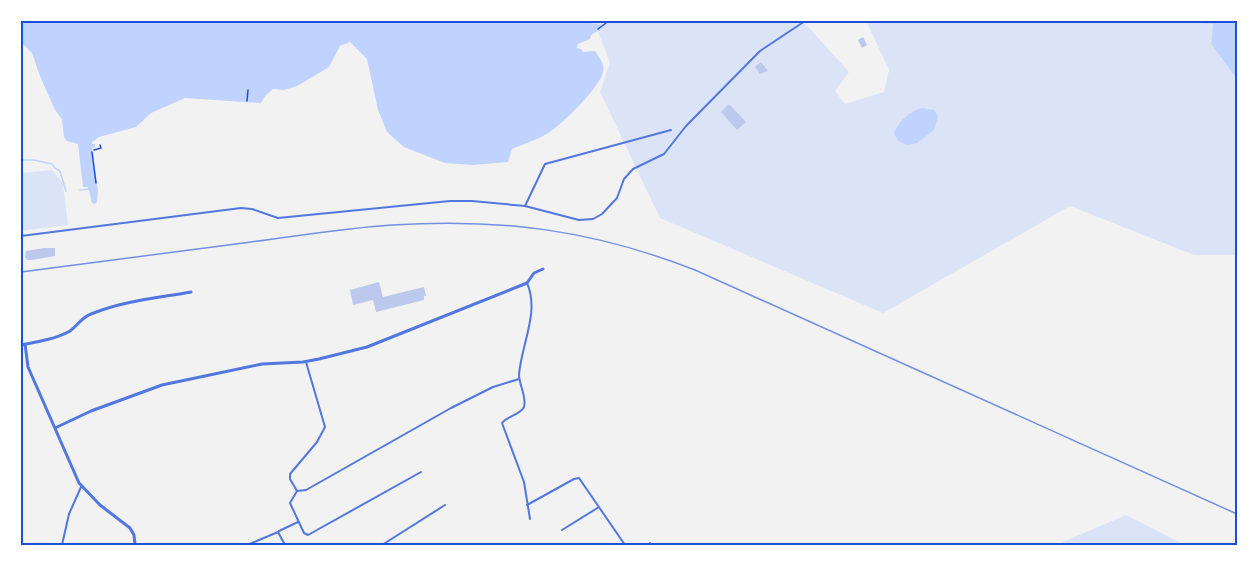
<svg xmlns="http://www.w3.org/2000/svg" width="1258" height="566" viewBox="0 0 1258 566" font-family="Mulish,sans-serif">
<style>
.green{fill:#dbe4f7}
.water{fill:#bfd3fe}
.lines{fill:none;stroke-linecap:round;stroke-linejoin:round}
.stream{stroke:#bfd3fe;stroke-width:1.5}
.building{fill:#bdc9ec}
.path{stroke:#1d4ed8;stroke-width:1.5}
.minor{stroke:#5277de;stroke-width:2}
.tertiary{stroke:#5277de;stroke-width:3}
.rail{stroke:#7290e2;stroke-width:1.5}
.neatline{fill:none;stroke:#1d4ed8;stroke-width:2}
</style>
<rect width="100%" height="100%" fill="#f2f2f2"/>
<path class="green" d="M594,21h209l46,51 -14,19 10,13 39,-12 5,-22 -21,-45 1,-4h334l-2,1 12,2 -2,20 26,35v176h-43l-124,-49 -187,107 -223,-95 -60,-126 10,-29z
M52,170l11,13 5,42 -47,6v-58z
M1126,515l59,30h-127l7,-4z"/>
<path class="water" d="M21,21h562l17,4v4l-9,6 -1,4 -12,5 -1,4 4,1 2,3 12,-1c4,6 10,13 8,21 -4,17 -42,53 -56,62 -11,6 -24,10 -35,15l-4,13 -35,3 -28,-2 -41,-16 -17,-15 -9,-22 -11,-51 -17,-17 -10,4 -11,21 -32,19 -13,4 -11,-1 -8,7 -4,7 -76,-5 -34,15 -15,14 -37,10 -7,5v2h3v3l-3,1 6,42 -1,12 -2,2 -3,-1 -4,-16h-5l-5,-43 -11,-3 -3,-4 -2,-18 -7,-9 -15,-34 -8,-23 -11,-11z
M1203,21h34v58l-26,-35 2,-20 -14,-1z
M922,108l12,2 4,6 -4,14 -17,13 -10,2 -9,-4 -4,-8c5,-12 16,-22 28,-25z"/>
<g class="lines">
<path class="stream" d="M21,160h13l18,4 3,4 5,3 6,20
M80,190l9,-1"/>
</g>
<path class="building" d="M863,37l4,8 -5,3 -4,-8z
M761,62l7,9 -8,3 -5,-7z
M729,104l17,18 -9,8 -16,-18z
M44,248h11v8l-23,4h-5l-2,-3 1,-6z
M379,282l4,15 41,-10 2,9h-2v4l-48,12 -3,-12 -20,5 -3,-15z"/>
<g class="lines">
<path class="path" d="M598,29l8,-6
M247,101l1,-11
M94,150l7,-2 -1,-3
M92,152l4,31"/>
<path class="minor" d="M525,206l20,-42 126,-34
M21,236l220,-28 11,1 26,9 172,-17h22l53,5 54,14 14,-1 9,-5 15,-16 7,-19 9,-10 31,-15 22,-28 74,-75 45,-30
M527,283c13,29 -6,62 -8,92 0,9 8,23 5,32 -4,8 -17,9 -22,16l22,59 6,37
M306,362l19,65 -8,15 -27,32v5l7,12 9,-1 145,-82 42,-21 26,-8
M297,491l-7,12 14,30 4,2 113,-63
M527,505l47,-26 5,-1 46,67
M562,530l37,-23
M279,531l19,-9
M62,545l7,-31 12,-27
M247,545l31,-13 7,13
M382,545l63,-40
M648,545l2,-2"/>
<path class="tertiary" d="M25,344l3,23 51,116 21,22 30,23 4,7 1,10
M21,345c16,-3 35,-6 49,-14 8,-6 12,-14 21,-17 31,-13 66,-16 100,-22
M55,428l36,-17 71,-26 100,-21 41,-2 16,-3 48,-12 160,-64 7,-10 9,-4"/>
<path class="rail" d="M21,272c77,-10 154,-20 230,-30 47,-6 94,-14 141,-17 109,-7 201,5 303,45l542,244"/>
</g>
<rect width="1258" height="566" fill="none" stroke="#ffffff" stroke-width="45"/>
<rect x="22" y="22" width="1214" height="522" class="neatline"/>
</svg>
